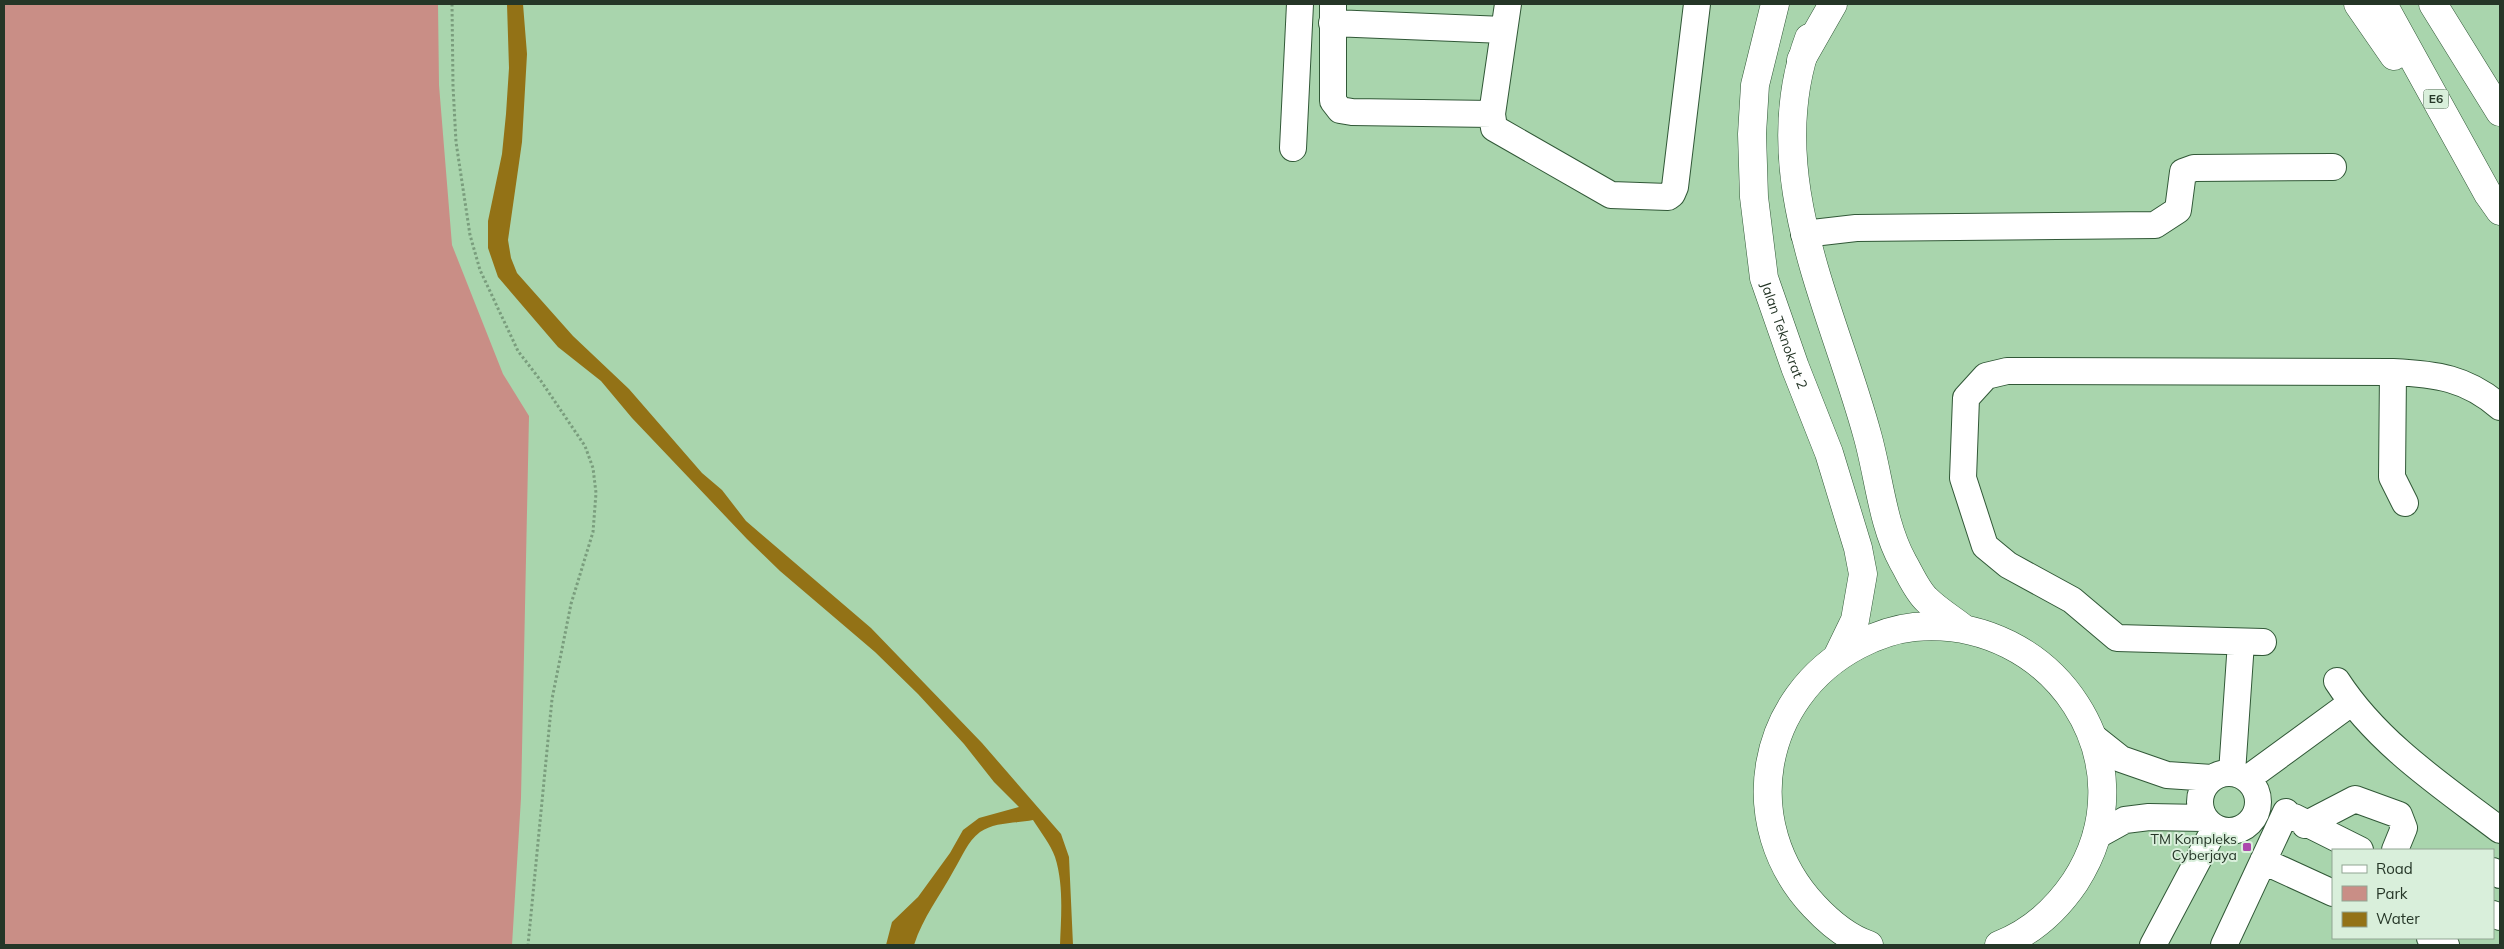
<svg xmlns="http://www.w3.org/2000/svg" width="2504" height="949" viewBox="0 0 2504 949" font-family="Mulish,sans-serif">
<style>
.green{fill:#c98e86}
.water{fill:#937216}
.lines{fill:none;stroke-linecap:round;stroke-linejoin:round}
.minor-casing{stroke:#315837;stroke-width:28}
.major-casing{stroke:#315837;stroke-width:29}
.highway-casing{stroke:#315837;stroke-width:29}
.path{stroke:#7a9d7d;stroke-width:3;stroke-dasharray:2.5 2.5;stroke-linecap:butt}
.minor{stroke:#fff;stroke-width:26}
.major{stroke:#fff;stroke-width:28}
.highway{stroke:#fff;stroke-width:28}
.poi-dot{fill:#ac47ad;stroke:#d9efdb;stroke-width:2}
.labels{text-anchor:middle;stroke-width:4;stroke-linejoin:round;paint-order:stroke}
.shield{fill:#d9efdb;stroke:#5b6e5d;stroke-width:1}
.shield-label{font-size:12px;font-weight:bold;fill:#253627}
.street-label{font-size:14px;fill:#253627;stroke:#d9efdb}
.poi-label{font-size:14px;fill:#253627;stroke:#d9efdb;text-anchor:end}
</style>
<rect width="100%" height="100%" fill="#a9d5ad"/>
<path class="green" d="M4,4h434l1,81 13,160 51,129 26,42 -8,382 -9,147h-508z"/>
<path class="water" d="M507,4h16l4,50 -5,88 -14,98 3,18 6,15 56,63 56,53 73,84 20,17 24,31 125,107 111,115 79,91 8,23 4,88h-13c1,-28 4,-60 -5,-88 -4,-12 -15,-26 -22,-37 -16,3 -39,2 -53,12 -13,10 -18,25 -26,38 -14,26 -31,47 -40,75h-28l6,-23 26,-25 32,-44 13,-23 16,-12 40,-11 -25,-25 -30,-38 -46,-50 -43,-42 -95,-81 -33,-32 -115,-121 -31,-37 -43,-34 -60,-70 -10,-29v-27l14,-67 4,-40 3,-46z"/>
<g class="lines">
<g class="minor-casing">
<path id="minor" d="M1333,4v97l7,9 12,2 140,2
M1508,4l-16,110 2,14 117,67 57,2 4,-3 3,-7 22,-183
M1332,23l172,7
M1293,148l7,-144
M1804,234l52,-6 299,-3 23,-15 5,-38 11,-4 139,-1
M2393,372l-1,105 13,26
M2263,642l-146,-4 -45,-38 -64,-35 -23,-19 -22,-68 3,-80 20,-22 21,-5 386,1c43,2 74,6 107,35
M2337,681c41,63 105,105 163,149
M2092,736l29,23 46,16 45,3
M2200 802a29 29 0 1 1 58 0a29 29 0 1 1-58 0Z
M2232,773l9,-131
M2247,779l104,-76
M2294,817l66,33
M2305,825l50,-26 44,16 5,13 -9,22
M2096,836l29,-16 24,-3 55,1
M2263,861l70,32
M2493,871l7,4
M2493,914l7,3
M2430,938l16,7
M2153,945l62,-117
M2224,945l62,-133"/>
</g>
<g class="major-casing">
<g id="major">
<path id="s1" d="M1775,4l-20,81 -3,49 2,63 10,81 31,89 34,86 29,95 5,26 -8,46 -17,35"/>
<path d="M1809,38c-50,134 23,268 58,396 12,42 15,90 36,128 7,12 14,29 24,38 11,11 25,19 36,28"/>
<path d="M1869,945c-21,-7 -41,-24 -55,-39 -77,-82 -55,-209 44,-261 17,-9 37,-16 56,-18 139,-13 239,135 161,255 -19,28 -45,51 -76,63"/>
</g>
</g>
<g class="highway-casing">
<path id="highway" d="M2358,4l36,52
M2383,4l105,190 12,17
M2433,4l67,108
M1801,60l32,-56"/>
</g>
<path class="path" d="M452,4l1,82 3,56 14,93 10,35 38,81 23,30 44,65 8,22 3,25 -3,39 -22,72 -19,95 -24,246"/>
<use href="#minor" class="minor"/>
<use href="#major" class="major"/>
<use href="#highway" class="highway"/>
</g>
<rect class="poi-dot" x="2242" y="842" width="10" height="10" rx="2.5"/>
<g class="labels">
<rect class="shield" x="2423.5" y="89.5" width="25" height="19" rx="4"/>
<g class="shield-label">
<text x="2436" y="103">E6</text>
</g>
<g class="street-label">
<text dy="5" stroke="none"><textPath href="#s1" startOffset="338">Jalan Teknokrat 2</textPath></text>
</g>
<g class="poi-label">
<text x="2237" y="844">TM Kompleks<tspan x="2237" dy="16">Cyberjaya</tspan></text>
</g>
</g>
<rect width="2504" height="949" fill="none" stroke="#253627" stroke-width="10"/>
<rect x="2332" y="849" width="162" height="90" fill="#d9efdb" stroke="#91a593"/>
<rect x="2342" y="865" width="25" height="8" fill="#ffffff" stroke="#91a593"/>
<text x="2376" y="874" font-size="15" fill="#253627">Road</text>
<rect x="2342" y="886" width="25" height="15" fill="#c98e86" stroke="#91a593"/>
<text x="2376" y="899" font-size="15" fill="#253627">Park</text>
<rect x="2342" y="912" width="25" height="15" fill="#937216" stroke="#91a593"/>
<text x="2376" y="924" font-size="15" fill="#253627">Water</text>
</svg>
